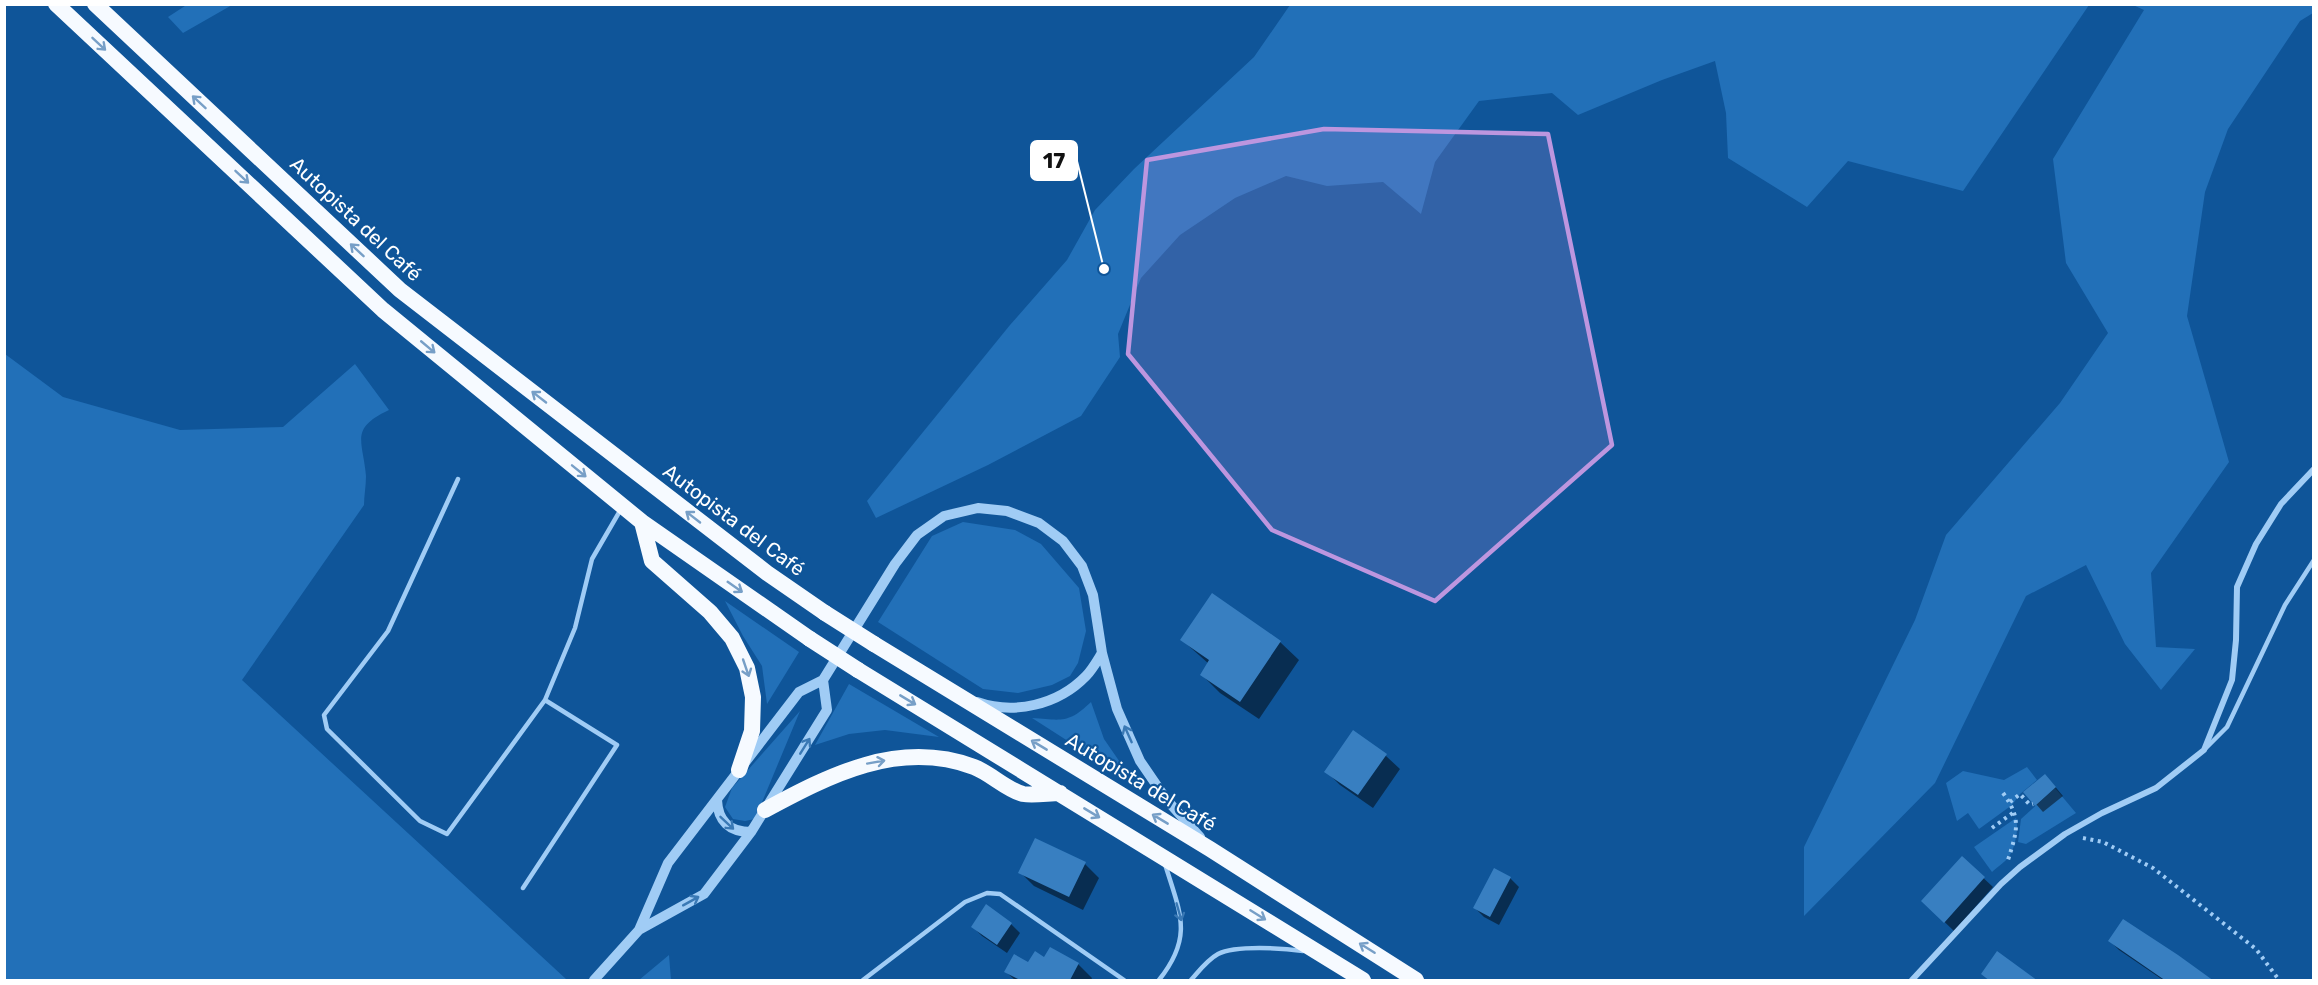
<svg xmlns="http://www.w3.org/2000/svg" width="2318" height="985" viewBox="0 0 2318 985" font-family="Rubik,sans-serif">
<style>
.green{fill:#2270b8}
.shadow{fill:#0007}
.building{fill:#387fc1}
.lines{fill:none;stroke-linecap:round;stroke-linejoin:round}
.path{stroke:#a0ccf5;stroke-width:4;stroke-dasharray:3 4.5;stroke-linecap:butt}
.service{stroke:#a0ccf5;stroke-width:4.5}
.minor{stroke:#a0ccf5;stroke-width:6}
.tertiary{stroke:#a0ccf5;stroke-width:10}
.trunk{stroke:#f6faff;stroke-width:16}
.trunk-bridge{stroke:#f6faff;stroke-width:16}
.oneway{stroke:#779fc7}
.oneway2{stroke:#3a79b5}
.marked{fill:#bd96df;fill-opacity:0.2;stroke:#bd96df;stroke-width:4.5;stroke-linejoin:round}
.labels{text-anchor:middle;stroke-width:4.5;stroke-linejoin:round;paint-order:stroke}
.street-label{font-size:20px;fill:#fff;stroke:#0f5599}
.leader{fill:none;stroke:#fff;stroke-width:2}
.callout-dot{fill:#fff;stroke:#0f5599;stroke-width:2}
.callout{fill:#fff;stroke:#fff;stroke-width:2}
.callout-label{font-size:21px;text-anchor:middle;font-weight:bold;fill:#111}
</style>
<rect width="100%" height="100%" fill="#0f5599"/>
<path class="green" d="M188,4h44v1l-49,28 -15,-16z
M1290,5v-1l799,1 -126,186 -115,-30 -41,46 -79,-49 -2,-45 -11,-52 -53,19 -84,35 -26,-22 -73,8 -44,61 -14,52 -38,-32 -56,4 -41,-10 -51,22 -55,37 -39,43 -23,56 2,23 -39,59 -93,49 -112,53 -9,-17 143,-176 57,-65 28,-50 39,-41 120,-112z
M2133,5h180v8l-13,8 -72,108 -23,63 -18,124 42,146 -78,111 5,74 39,2 -34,41 -36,-46 -39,-79 -60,31 -91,187 -131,133v-69l111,-227 31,-85 114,-132 48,-70 -42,-70 -13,-104 91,-149z
M5,354l58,43 117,33 103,-3 72,-63 34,46c-40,19 -26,30 -23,66 0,10 -2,20 -2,29l-122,175 324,299 -1,1h-560z
M963,522l52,8 26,14 38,44 7,43 -8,32 -8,13 -18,9 -34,8 -35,-4 -105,-67 54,-86z
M725,601l74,51 -32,52 -5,-38 -19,-30z
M849,684l90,53 -54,-7 -36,4 -34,11z
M1091,702l13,37 31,45 -103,-66c30,2 36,6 59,-16z
M800,711l-45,108 -10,2 -12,-2 -8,-12 7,-19z
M2027,767l10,13 -17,14 -8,11 -33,24 -11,-16 -11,8 -11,-38 17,-12 41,9z
M2055,788l21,25 -50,31 -8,-2 3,-23z
M2016,818c3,11 -1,31 -8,40 -4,5 -11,9 -16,14l-18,-25z
M669,955l2,25h-32z"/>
<path class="shadow" d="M1182,640l98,2 19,18 -40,59 -39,-26 -18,-18 7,-11z
M1386,756l14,13 -27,39 -33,-23 -14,-14z
M2052,783l11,13 -20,16 -7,-8z
M1962,858l31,29 -39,44 -22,-21z
M1085,864l14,14 -16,32 -49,-24 -14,-14z
M1510,878l9,9 -20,38 -15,-8 -9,-9z
M1011,924l9,9 -13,20 -25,-17 -9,-9z
M2110,941l101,39h-48l-44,-30z
M1045,959l33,5 14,14 -1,2h-76l-9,-8z"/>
<path class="building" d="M1212,593l69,48 -41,61 -40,-27 9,-15 -29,-20z
M1353,730l34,24 -29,41 -34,-23z
M2045,774l11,13 -21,19 -12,-14z
M1035,838l51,24 -17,35 -51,-24z
M1962,856l23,21 -41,46 -23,-22z
M1494,868l17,9 -21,40 -17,-9z
M986,904l26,19 -15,22 -26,-18z
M2123,919l55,36 36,26h-48l-58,-40z
M1050,947l29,16 -9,17h-50l-16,-8 10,-18 14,8 7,-11 9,6z
M1997,951l41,30h-48l-9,-7z"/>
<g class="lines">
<path class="path" d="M2003,793c19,26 14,38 5,67
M2010,802l10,-8 10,11 3,-1
M1992,828l22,-16
M2083,838l20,4 50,26 103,81 23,31"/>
<path class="service" d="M458,479l-70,152 -64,84 3,14 93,92 27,13 98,-134 30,-72 17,-69 29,-50
M2206,748l21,-21 58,-122 29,-45
M523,888l94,-143 -72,-45
M863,980l102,-78 22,-9 13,1 124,86
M1159,980c35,-44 21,-67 6,-116
M1191,980c8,-9 16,-20 27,-26 17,-9 65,-6 85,-3"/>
<path class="minor" d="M1912,980l89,-96 19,-17 45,-33 37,-21 54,-25 48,-38 28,-70 4,-40 1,-53 19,-43 25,-40 33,-35"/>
<path class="tertiary" d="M977,702c37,13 81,3 109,-26 6,-6 11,-15 16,-23
M717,800c1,21 12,32 34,32
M639,930l29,-67 131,-171 24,-12 72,-116 22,-29 27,-19 34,-8 29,3 32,12 24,18 19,25 11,29 9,58 15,56 23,52 26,38 34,38
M594,980l45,-50 65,-36 47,-62 76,-122 -4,-30"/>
<path class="trunk" d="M56,4l327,306 259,212 168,117
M95,4l305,286 367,283 58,40
M642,522l10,39 58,51 22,26 15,30 6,29 -1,34 -13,39
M874,644l336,205 206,131
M858,670l505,310
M765,810c65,-35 134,-71 209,-43 16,6 33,23 49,27 11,2 26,-1 37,-1"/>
<path class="trunk-bridge" d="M825,613l49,31
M810,639l48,31"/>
</g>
<defs><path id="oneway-shaft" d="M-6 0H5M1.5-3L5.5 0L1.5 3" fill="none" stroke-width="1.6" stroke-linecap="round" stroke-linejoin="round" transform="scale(1.5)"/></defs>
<g class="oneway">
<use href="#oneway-shaft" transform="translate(99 44) rotate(43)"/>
<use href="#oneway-shaft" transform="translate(199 102) rotate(-137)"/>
<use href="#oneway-shaft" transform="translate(242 177) rotate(43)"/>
<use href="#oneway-shaft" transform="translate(357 250) rotate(-137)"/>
<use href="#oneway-shaft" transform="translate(428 347) rotate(40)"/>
<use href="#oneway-shaft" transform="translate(539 397) rotate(-142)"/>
<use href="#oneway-shaft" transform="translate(579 471) rotate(39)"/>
<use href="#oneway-shaft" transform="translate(693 517) rotate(-142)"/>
<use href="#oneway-shaft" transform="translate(735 587) rotate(35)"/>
<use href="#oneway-shaft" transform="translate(746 668) rotate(71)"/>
<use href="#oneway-shaft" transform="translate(908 700) rotate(31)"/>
<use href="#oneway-shaft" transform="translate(1039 745) rotate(-149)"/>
<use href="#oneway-shaft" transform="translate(876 762) rotate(-10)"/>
<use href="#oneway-shaft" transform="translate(1092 813) rotate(31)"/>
<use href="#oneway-shaft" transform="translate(1160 819) rotate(-149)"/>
<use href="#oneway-shaft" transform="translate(1258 915) rotate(32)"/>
<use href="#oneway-shaft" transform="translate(1367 948) rotate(-148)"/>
</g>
<g class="oneway2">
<use href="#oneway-shaft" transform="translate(1128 734) rotate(-114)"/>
<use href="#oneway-shaft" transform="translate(805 746) rotate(-58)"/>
<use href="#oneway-shaft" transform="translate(727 823) rotate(43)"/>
<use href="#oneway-shaft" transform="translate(691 901) rotate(-29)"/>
<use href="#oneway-shaft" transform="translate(1179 912) rotate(74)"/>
</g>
<path class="marked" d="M1324,129l224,5 64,311 -177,156 -163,-71 -144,-176 19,-194z"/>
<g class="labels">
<g class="street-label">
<text transform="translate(356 219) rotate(43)" y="7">Autopista del Café</text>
<text transform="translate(734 520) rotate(37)" y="7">Autopista del Café</text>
<text transform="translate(1141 782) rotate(31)" y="7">Autopista del Café</text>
</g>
</g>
<path class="leader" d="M1104 269L1077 161"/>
<circle class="callout-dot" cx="1104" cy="269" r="6"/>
<rect class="callout" x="1031" y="141" width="46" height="39" rx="6"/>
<g class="callout-label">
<text x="1054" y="168">17</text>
</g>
<rect width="2318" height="985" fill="none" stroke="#ffffff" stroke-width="12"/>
</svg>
